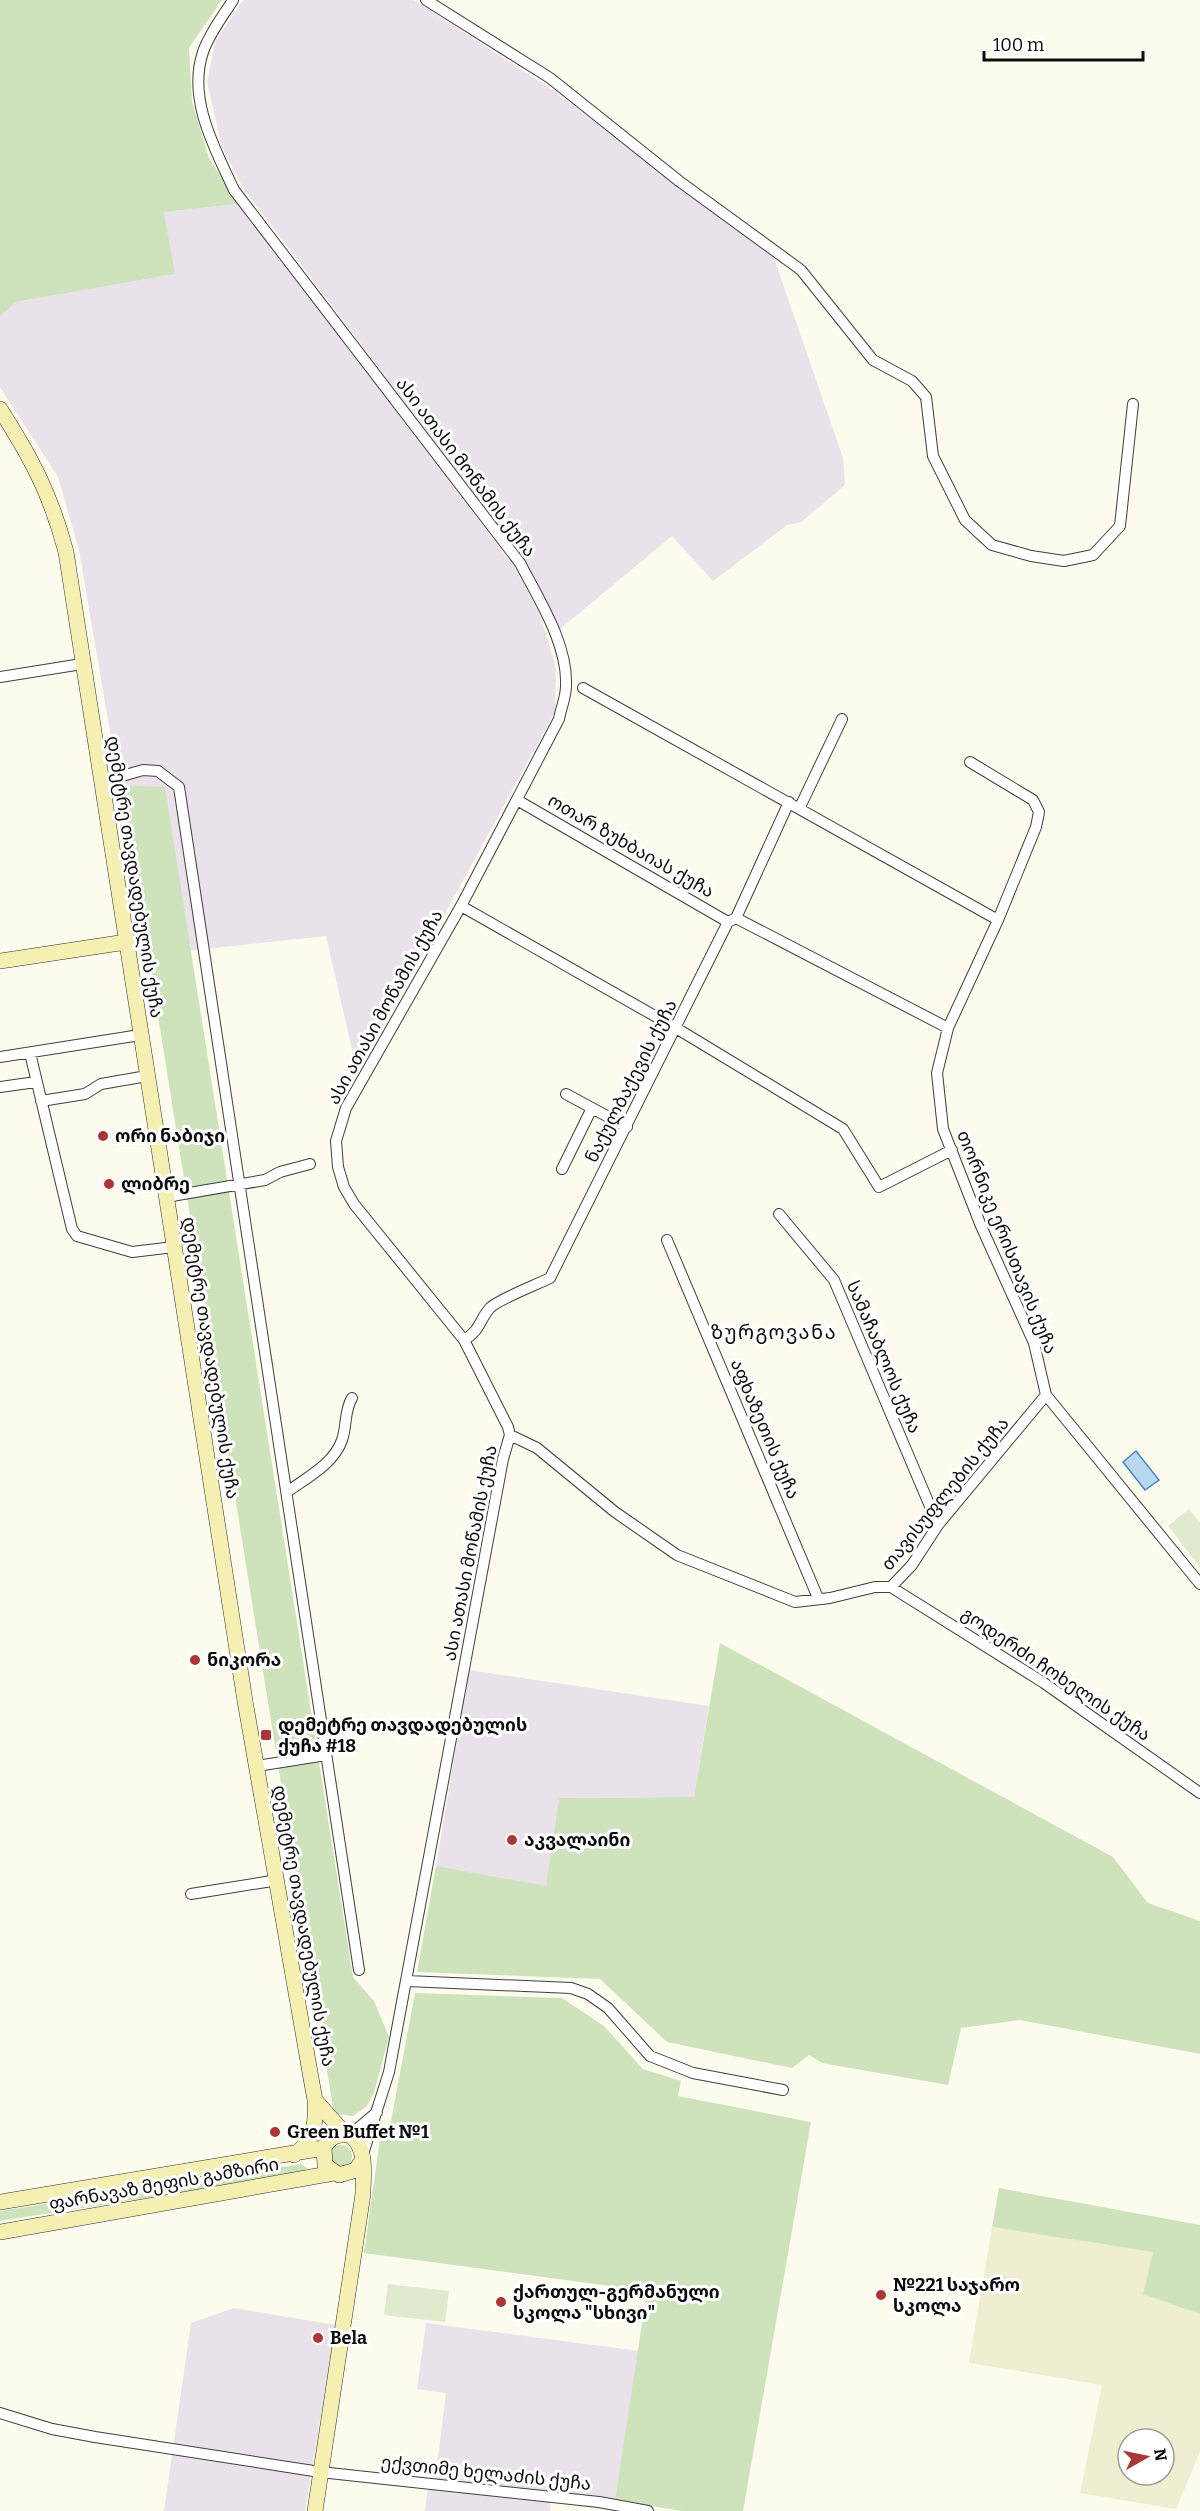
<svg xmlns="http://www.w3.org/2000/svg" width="1200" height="2511" viewBox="0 0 1200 2511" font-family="Bitter,'Noto Sans Georgian',serif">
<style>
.industrial{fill:#eae2ea}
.farmland{fill:#f0eed1;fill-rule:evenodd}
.green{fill:#cee3bc}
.pitch{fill:#dfebcc}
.water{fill:#b9d8ee;stroke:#4989bc;stroke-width:1.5}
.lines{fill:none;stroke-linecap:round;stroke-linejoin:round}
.street-casing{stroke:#3f3f3f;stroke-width:12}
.secondary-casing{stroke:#2e2e2e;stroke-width:16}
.street{stroke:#fff;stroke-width:10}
.secondary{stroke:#f5f0b1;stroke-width:15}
.poi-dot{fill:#ab3636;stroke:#fff;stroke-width:2}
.labels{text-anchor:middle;stroke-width:6;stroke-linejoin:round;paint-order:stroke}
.street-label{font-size:18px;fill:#0c0c0c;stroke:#fff}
.poi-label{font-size:18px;font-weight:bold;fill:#0c0c0c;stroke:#fff;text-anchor:start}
.neighbourhood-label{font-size:20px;letter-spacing:1.5px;fill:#0c0c0c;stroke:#fff}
</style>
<rect width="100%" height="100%" fill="#fdfbee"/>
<path class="industrial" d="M243,0h171l140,91 220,167 69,200 2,27 -45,38 -13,2 -74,56 -41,-45 -113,94 -31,-65 -285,-377 -21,-41 -15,-65 8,-40z
M238,204l277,364 26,49 15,51 -1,44 -184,337 -16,13 -29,-126 -178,19 -69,-405 -21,-73 -58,-90v-70l16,-15 158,-28 -10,-62z
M469,1670l240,36 -15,91 -135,1 -13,89 -110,-21z
M234,2308l102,17 -31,186h-141l27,-188z
M426,2323l213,28 -26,160 -62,-10 -1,10h-125l3,-23 6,1 12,-96 -29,-4z"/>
<path class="farmland" d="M992,2227l161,25 -9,42 56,20v138l-24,57 -96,-16 22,-108 -133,-22zM1128,2439h36v36h-36z"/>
<path class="green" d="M0,0h222l-33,48 3,54 17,56 29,46 -74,8 11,62 -159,28 -16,15z
M121,785l44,2 188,1190 21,24 15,36 -15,56 -7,13 -14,10 -19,-2z
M720,1643l393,214 35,46 52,18v133l-180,-34 -59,8 -13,57 -126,-22 -13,-8 -17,13 -125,-26 -67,-63 -183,-7 19,-106 110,20 13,-88 135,-1z
M415,1993l147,5 42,28 39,43 38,12 -3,15 133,26 -68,389h-61l-67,-11 32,-209 -283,-38 16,-114 9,-7z
M330 2156a11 11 0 1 1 22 0a11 11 0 1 1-22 0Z
M301,2164l6,4 -4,5 -303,48v-10z
M999,2188l201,37v89l-57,-20 10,-42 -161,-25z"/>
<path class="pitch" d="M1189,1509l11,14v44l-32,-41z
M388,2284l61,7 -4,31 -61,-7z"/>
<path class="water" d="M1136,1451l23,29 -14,10 -22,-28z"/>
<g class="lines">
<g class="street-casing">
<path id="street" d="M233,0c-10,16 -24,34 -30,52 -16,47 12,97 31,138l286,373c19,37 48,81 46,123 0,11 -5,22 -7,33l-98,187 -115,202 -10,33 2,26 6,20 10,17 110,136 44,87 2,8 -7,24 -114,613 -26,82
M426,0l124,78 129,103 122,89 72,90 39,21 14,16 7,59 32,64 27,25 39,11 33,5 29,-6 27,-29 13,-122
M0,677l82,-13
M583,688l415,232
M970,762l63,38 6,12 -3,15 -38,93 -50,108 -11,45 6,56 38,97 53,117 12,52 154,189
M101,782l42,-12 15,1 21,16 180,1183
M517,800l211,122
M800,807l42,-88
M461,906l215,122 167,101 36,58 73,-37
M736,918l212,110
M30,1053l42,176 5,7 55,16 42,-5
M0,1057l140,-22
M0,1087l36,-5
M566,1094l61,33
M41,1101l44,-7 16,-10 46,-8
M562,1169l30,-61
M166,1197l99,-17 15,-8 30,-8
M779,1214l55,66 104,245
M667,1240l151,358
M464,1340c17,-10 15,-20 26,-32 7,-8 48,-24 60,-30l178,-356 8,-4 53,-116
M510,1435l27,13 78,64 62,43 118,47 35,-4 45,-11h16l21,-22 26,-40 108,-130
M287,1492c19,-14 47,-28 55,-52 5,-14 2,-29 10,-42
M891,1587l153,96 156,110
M257,1766l69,-11
M191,1894l87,-14
M407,1981l164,7 17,6 20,14 42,48 43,17 90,17
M350,2135l27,-23
M0,2413l52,16 43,8 225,35 279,30 49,9"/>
</g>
<g class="secondary-casing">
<path id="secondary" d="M0,409c32,50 51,86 66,143l179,1149 66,377 4,22 31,35
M0,961l126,-19
M294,2155c21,-16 22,-30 21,-55
M0,2202l324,-54
M0,2232l334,-59
M315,2511l48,-317c0,-21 5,-45 -13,-59 -12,-1 -21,2 -26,13l1,17 14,10 17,-5 6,-10"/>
</g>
<use href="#street" class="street"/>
<use href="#secondary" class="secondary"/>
</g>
<g class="poi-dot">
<circle cx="103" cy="1136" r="6"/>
<circle cx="109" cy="1184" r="6"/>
<circle cx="195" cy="1660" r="6"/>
<rect x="260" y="1729" width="12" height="12" rx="3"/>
<circle cx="512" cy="1840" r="6"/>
<circle cx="275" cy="2132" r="6"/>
<circle cx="881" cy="2295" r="6"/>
<circle cx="501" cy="2302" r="6"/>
<circle cx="318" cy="2338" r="6"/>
</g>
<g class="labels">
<g class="street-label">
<text transform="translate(466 467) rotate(53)" y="6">ასი ათასი მოწამის ქუჩა</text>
<text transform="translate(631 846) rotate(30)" y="6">ოთარ ზუხბაიას ქუჩა</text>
<text transform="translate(135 877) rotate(81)" y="6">დემეტრე თავდადებულის ქუჩა</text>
<text transform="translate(385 1007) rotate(-61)" y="6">ასი ათასი მოწამის ქუჩა</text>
<text transform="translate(631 1081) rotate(-63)" y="6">ნაქულბაქევის ქუჩა</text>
<text transform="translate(1007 1242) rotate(68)" y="6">თორნიკე ერისთავის ქუჩა</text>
<text transform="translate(884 1357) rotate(67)" y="6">სამაჩაბლოს ქუჩა</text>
<text transform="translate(211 1358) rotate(81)" y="6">დემეტრე თავდადებულის ქუჩა</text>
<text transform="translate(765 1429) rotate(67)" y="6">აფხაზეთის ქუჩა</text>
<text transform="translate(945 1494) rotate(-51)" y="6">თავისუფლების ქუჩა</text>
<text transform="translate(470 1553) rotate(-79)" y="6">ასი ათასი მოწამის ქუჩა</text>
<text transform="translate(1056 1674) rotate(34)" y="6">გოდერძი ჩოხელის ქუჩა</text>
<text transform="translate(304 1926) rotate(80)" y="6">დემეტრე თავდადებულის ქუჩა</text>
<text transform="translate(164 2184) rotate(-10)" y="6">ფარნავაზ მეფის გამზირი</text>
<text transform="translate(486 2473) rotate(6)" y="6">ექვთიმე ხელაძის ქუჩა</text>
</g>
<g class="poi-label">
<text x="115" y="1142">ორი ნაბიჯი</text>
<text x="121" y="1190">ლიბრე</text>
<text x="207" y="1666">ნიკორა</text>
<text x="278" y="1731">დემეტრე თავდადებულის<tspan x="278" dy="21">ქუჩა #18</tspan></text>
<text x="524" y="1846">აკვალაინი</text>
<text x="287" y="2138">Green Buffet №1</text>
<text x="893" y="2291">№221 საჯარო<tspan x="893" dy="21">სკოლა</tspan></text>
<text x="513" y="2298">ქართულ-გერმანული<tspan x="513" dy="21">სკოლა "სხივი"</tspan></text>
<text x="330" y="2344">Bela</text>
</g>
<g class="neighbourhood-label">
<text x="774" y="1339">ზურგოვანა</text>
</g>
</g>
<g transform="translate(1146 2457) rotate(81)"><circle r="28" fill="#ffffff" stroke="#9e9e9e" stroke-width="1.5"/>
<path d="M0-4.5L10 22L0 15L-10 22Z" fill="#ab3636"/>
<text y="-9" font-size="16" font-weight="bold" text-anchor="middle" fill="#0c0c0c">N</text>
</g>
<path d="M984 51v9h159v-9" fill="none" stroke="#0c0c0c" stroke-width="3"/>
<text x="993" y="51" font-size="18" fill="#0c0c0c" stroke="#ffffff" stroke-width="4.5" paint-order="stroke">100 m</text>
</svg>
